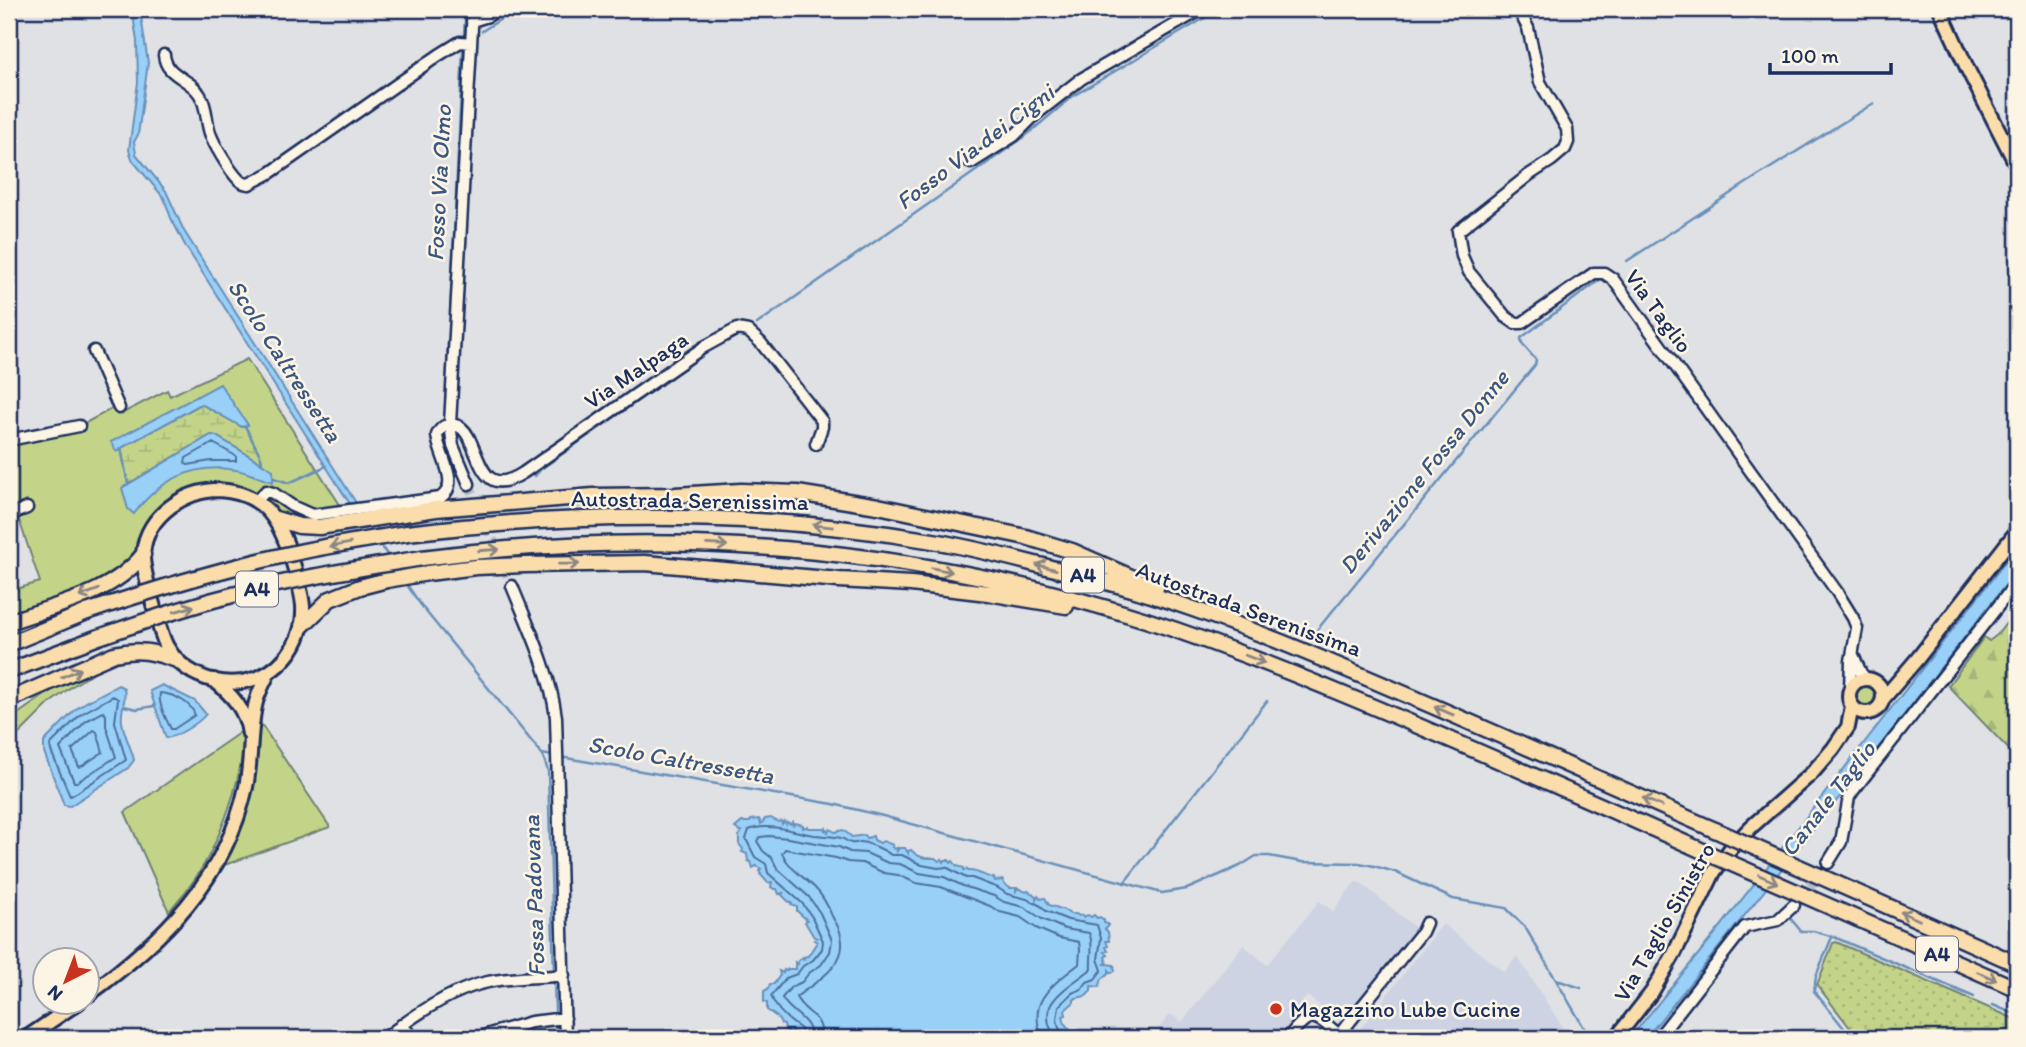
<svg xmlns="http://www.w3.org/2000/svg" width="2026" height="1047" viewBox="0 0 2026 1047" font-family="Itim,sans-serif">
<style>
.built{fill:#cdd3e3}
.grass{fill:#c3d489;stroke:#6f8274;stroke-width:2}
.forest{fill:url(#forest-firs);stroke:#6f8274;stroke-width:2}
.wetland{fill:url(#wetland-marsh);stroke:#6f8274;stroke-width:2}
.park{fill:url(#park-dots);stroke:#6f8274;stroke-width:2}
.water{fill:#99d0f8;stroke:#6790ba;stroke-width:2}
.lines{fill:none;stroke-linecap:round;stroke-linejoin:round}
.shore{stroke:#4d6f9c;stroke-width:2}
.stream{stroke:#6790ba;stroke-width:2.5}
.minor-tunnel{stroke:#b9bdc9;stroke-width:10;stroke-dasharray:10 5;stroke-linecap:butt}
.minor-casing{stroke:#1b2f5e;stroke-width:15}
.major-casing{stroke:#1b2f5e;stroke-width:18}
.highway-casing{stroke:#1b2f5e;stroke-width:19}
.minor{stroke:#fcf5e5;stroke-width:10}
.major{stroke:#fbddab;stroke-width:12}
.highway{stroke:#fbddab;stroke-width:14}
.highway-bridge-casing{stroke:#1b2f5e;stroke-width:19;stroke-linecap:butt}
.highway-bridge{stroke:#fbddab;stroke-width:14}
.oneway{stroke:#8b8684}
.poi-dot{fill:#c8321e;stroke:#fcf5e5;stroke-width:2.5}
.labels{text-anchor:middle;stroke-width:5;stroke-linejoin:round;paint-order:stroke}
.shield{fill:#fcf5e5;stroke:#5e6a86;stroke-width:2}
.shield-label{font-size:21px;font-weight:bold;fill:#1b2f5e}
.street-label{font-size:23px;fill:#1b2f5e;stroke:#fcf5e5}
.poi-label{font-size:23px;fill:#1b2f5e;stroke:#fcf5e5;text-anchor:start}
.water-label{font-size:24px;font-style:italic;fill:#3a5784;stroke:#fcf5e5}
</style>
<defs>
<pattern id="forest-firs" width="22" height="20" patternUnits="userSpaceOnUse" patternTransform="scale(1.75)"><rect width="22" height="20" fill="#c3d489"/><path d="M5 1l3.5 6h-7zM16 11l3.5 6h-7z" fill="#a7b679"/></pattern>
<pattern id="wetland-marsh" width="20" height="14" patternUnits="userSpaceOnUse" patternTransform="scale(1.75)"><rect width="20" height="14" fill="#c3d489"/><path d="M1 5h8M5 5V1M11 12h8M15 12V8" fill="none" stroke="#a7b679"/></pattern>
<pattern id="park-dots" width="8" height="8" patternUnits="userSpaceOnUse" patternTransform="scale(1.75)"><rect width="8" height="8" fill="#c3d489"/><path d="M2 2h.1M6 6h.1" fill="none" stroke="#a7b679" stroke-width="1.8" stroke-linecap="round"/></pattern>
</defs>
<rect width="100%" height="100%" fill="#e0e1e4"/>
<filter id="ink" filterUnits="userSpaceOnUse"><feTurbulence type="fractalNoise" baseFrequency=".0143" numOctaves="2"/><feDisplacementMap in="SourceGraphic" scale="14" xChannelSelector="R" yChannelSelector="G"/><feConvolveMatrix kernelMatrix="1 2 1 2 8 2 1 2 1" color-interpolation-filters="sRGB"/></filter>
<g filter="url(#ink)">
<path class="built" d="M1355,882l6,1 56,46 -75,93 -35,-26 -5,6 7,6 -25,30h-133l19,-24 12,8 61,-77 24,20 52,-64 14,10z
M1443,924l61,48 13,-16 46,72 -8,10h-194l-5,-4z"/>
<path class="grass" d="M247,359l104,163 -32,3 -39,-10 -27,-18 -57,-7 -51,40 -8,22 -16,25 -112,38v-24l31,-9 -31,-92v-44l58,-13 46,-25 8,6 46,-24 3,6z
M97,670l-26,17 -21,16 -41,41v-24l55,-38z
M1855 696a10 10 0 1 1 20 0a10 10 0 1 1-20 0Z
M259,721l71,106 -111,40 34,-88 4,-23z
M242,731c5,42 -25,118 -50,152 -7,10 -16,19 -23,29l-44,-100z"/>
<path class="forest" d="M2017,609v149l-69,-72 36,-49 5,4 8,-6z"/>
<path class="wetland" d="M201,404l41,23 3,-1 16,31 1,6 -46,-27 -5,-1 -83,49 -7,-36z"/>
<path class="park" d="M1836,942l181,78v18h-159l-41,-53 16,-42z"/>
<path class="water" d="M132,9h8l8,54 -10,72 -4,7 2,12 30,37 18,40 174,275 -6,1 -166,-260 -15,-29 -7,-20 -31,-37 -4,-11 9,-68 -1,-41z
M220,384l28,41 -6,2 -41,-23 -85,47 -5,-9z
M211,435l5,1 57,34v12c-13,-3 -24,-10 -37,-12 -42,-8 -78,11 -102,44l-6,-5 -6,-21z
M2017,547v23l-170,218 -201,250h-16l92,-113z
M118,685l6,3c3,13 -4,21 -2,34 2,13 9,25 12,38l-6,8 -58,38 -6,-1 -20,-53v-10l32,-33 10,-7z
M162,685l33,16 11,13c-7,9 -29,23 -40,24l-16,-47z
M771,818l7,4 3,-1 1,3 2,-3 2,3 1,-2 4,2 2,-2v3l3,-2 7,2v3l5,-2v2h16l1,2 1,-2 2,4 2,-3 5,3 8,-2 9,7 13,-2 2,3 6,-2 1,4 6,3 3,-2 10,4 -1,2 2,2 3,-1v3l2,-3h6l3,5v-2l3,-1c9,9 15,8 24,8l4,3 3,-2 2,3 1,-2h4l2,3 2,-2 4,5 7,2v3l3,-2 1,2c10,-1 16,6 26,7l1,3 8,-1 1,4 6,4h6v3l2,-3 8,4 2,-1 8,5v3l2,-3 3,3 4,-1 4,7 15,5 6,4h6l3,2 4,-1v2l5,-2 3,2 3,-2 3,3 3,-1 4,3v3l4,1v3l-3,2 3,3 1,9h-3l2,5 -2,1 2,4 -3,1 3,3 -3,2 2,5 -2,2 9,1 1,6 -4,2 -2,-3v3l-7,6 -3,8 -8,-1v5l-5,5 -10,2 -2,2v2l-9,8 1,5 -3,1 2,8 12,14h-282l1,-4 -5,-3 -2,2 -4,-3 -1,-5 -3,-1 -4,-7 -10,-7v-7l-3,-1v-11l4,-2 2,-5h4l6,-9 -1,-4 4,2 1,-3 2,1 2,-2h7v-7l3,2v-3l4,-3 2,1 -1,-2 5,-1 9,-14 -3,-2 3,-2 -3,-1 -9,-15 2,-2 -10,-9v-4l-6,-2 1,-2 -4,-2 -6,-6 1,-2 -4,1 -2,-5h-3l-3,-2 1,-5 -4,1 -8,-9 1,-1 -2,-2 2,-2 -5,-3 -3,2 -2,-6 -3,-1 -1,-7 -5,-2 1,-3 -4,-5v-8l3,-5h-3l-4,-3 7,-6h8l1,-2 8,-1 2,5 4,-5z"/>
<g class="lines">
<path class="shore" d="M213,443l23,13v5h-25l-23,4 -3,-2 1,-5z
M160,693c13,1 31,9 35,22l-21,14h-3c-5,-10 -13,-25 -11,-36z
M113,696l5,3 -3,23 11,38 -53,35 -3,1 -19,-45 -1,-6 31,-31z
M103,712l3,3v11l10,31 -39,25h-3l-14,-34 26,-27z
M94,730l3,2 6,20 -21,14 -3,1 -7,-17z
M802,1038l-1,-9c-12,-8 -25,-19 -30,-33l15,-18 11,-4 6,-8 10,-6 9,-11 1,-8 -11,-24 -10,-14 -34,-30 -2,-9 -11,-7 -9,-18 3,-9c18,-8 46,2 65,5 9,1 18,1 27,3 4,1 6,4 10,5 4,1 6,-1 10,-1 8,1 24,8 30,13h11l20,10 16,3 8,-1 20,11h6l26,10 9,6 20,5 14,7 5,5 22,9 29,5 4,13 -3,21 4,11 -7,9 -8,3 -5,7 -10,4 -13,13 -2,14 2,8 8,10
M811,1038c1,-19 -21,-25 -29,-40l9,-11 11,-5 7,-9 12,-8 9,-13 2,-12 -12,-27 -11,-16 -32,-29 -5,-10 -9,-7 -6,-10 3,-4 9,-1 19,2 51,9 11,5 16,1 22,10 12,1 19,9 25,4 19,9 31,10 10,6 20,5 18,12 23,10 24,4c5,8 1,25 2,36 -21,18 -60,34 -35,69
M822,1038c0,-25 -17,-23 -26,-41 18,-14 53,-32 45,-61 -1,-8 -6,-14 -9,-20 -4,-10 -9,-20 -17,-28 -12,-12 -26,-19 -33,-35l3,-4 51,9 12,4 14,1 22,10 14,2 18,8 25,4 49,19 10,6 20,5 16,11 23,10 20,4 1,8 -1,14c-25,20 -54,37 -36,74"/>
<path class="stream" d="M482,31l35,-22
M464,33l2,-24
M1627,261l118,-77 129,-81
M450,318l13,-268
M757,324l266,-186 50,-42 147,-87
M446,405l2,-65
M245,426l16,31 1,6
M121,448l7,36
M535,476l6,-7 156,-110
M274,478l15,5 37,-17
M380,544l10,15
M405,582l18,26 119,146 11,2
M1312,636l223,-271 1,-5 -14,-16 -1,-6 80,-59
M124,706l13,3 17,-3
M543,756l5,15 6,201
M560,757l273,47 50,12 279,77 25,-4 53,-23 16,-10h13l33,6 57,1 15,3 21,6 58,27 53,9 19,19 65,111
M1124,883l143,-182
M1790,918l11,13h12l21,6 140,60
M1832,937l-16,39 -2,15 38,47
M554,979l2,59
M1557,980l24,8
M1993,1005l24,10"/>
<path class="minor-tunnel" d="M469,484l43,102
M1800,898l28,-35"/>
<g class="minor-casing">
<path id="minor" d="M1518,9l10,19 12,54 27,47 1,13 -3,7 -13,11 -23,15 -71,56 4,25 7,16 36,44 10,7h7l72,-50h10l9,6 224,313 16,26 4,10 -6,33 -1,28
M472,21l16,-5 10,-7
M164,55c2,22 27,23 36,40 7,11 6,26 10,38 4,12 20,38 29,47 4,4 5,3 10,4l21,-11 169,-118 21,-13 11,1
M971,163l43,-27 21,-21 46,-36 121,-70
M94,351l25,57
M9,440l70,-14
M469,484l-16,-38 -3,-22 23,-415
M256,501l10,-10 7,2 19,13 20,9 128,-17c22,-14 -2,-43 -3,-63 8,-16 24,-13 32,3 13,27 16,59 54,35l152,-106 29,-20 33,-18 11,2 13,12 61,78v6l-6,17
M9,515l18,-7
M512,586c17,42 38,85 44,131l9,321
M1853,655l8,18 5,6
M1828,863l13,-21 8,-45 4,-6 164,-209
M401,1025l13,13
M1339,1035l83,-103 4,-9
M385,1038c28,-22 68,-49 103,-56 24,-5 51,-4 76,-7
M476,1038l55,-16 34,-4
M1288,1038c25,-32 27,-22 55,0
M1658,1038l87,-111 33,-7 16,-15"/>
</g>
<g class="major-casing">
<path id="major" d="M1940,9l28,61 49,96
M213,490c54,0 69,34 82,80 3,12 7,24 8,36 2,37 -24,70 -61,76 -29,4 -62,-10 -76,-37 -6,-13 -9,-27 -13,-41 -4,-15 -9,-31 -10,-46 0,-38 35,-64 70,-68z
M1849 696a17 17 0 1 1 34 0a17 17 0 1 1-34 0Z
M214,680c18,15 32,30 35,54
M1883,699l35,-41 99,-127
M88,995c74,-54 138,-116 158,-208 6,-28 3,-58 10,-85 3,-11 8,-20 13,-30
M26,1038l53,-36
M1616,1038l36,-46 22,-38 40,-82 17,-24 20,-21 61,-54 21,-24 15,-22 4,-21"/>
</g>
<g class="highway-casing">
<path id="highway" d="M276,519l23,7 20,1 117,-18 157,-13 82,-1 66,-4 56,2 81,13 148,31 46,14 84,37
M407,533c175,-21 351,-22 526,8 35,6 71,15 106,24 36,9 72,17 106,28 90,28 176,65 262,102 103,44 205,90 308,135
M422,558c241,-32 492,-12 724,62 92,30 181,67 270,105 97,41 193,84 289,127
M9,622c46,-17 102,-27 134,-67
M302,626l28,-27 30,-12 27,-7 41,-7 48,-6 49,-2 120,-2 194,17 72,4 77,9 78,13
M9,644l78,-32
M9,671l87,-33
M9,700l105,-46c26,-6 39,-2 63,6
M1867,897l150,67
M1858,919l159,70"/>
</g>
<use href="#minor" class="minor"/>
<use href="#major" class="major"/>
<use href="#highway" class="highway"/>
<g class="highway-bridge-casing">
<path id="highway-bridge" d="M87,612c65,-22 131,-42 198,-57 40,-9 81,-15 122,-22
M96,638c43,-15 85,-30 129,-41 65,-18 131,-28 197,-39
M1715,830l152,67
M1705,852l153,67"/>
</g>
<use href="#highway-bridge" class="highway-bridge"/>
</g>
<defs><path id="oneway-shaft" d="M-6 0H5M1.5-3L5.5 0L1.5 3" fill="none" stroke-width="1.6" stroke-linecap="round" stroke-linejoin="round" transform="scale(1.75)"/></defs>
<g class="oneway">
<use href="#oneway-shaft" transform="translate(823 526) rotate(-174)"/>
<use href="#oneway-shaft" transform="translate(340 545) rotate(170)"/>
<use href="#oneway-shaft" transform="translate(717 545) rotate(3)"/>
<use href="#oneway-shaft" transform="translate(489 550) rotate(-4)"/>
<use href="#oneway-shaft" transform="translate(569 564) rotate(-1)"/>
<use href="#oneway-shaft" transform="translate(1046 567) rotate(-166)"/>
<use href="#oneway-shaft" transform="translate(942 570) rotate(11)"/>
<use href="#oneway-shaft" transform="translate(89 593) rotate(160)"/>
<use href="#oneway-shaft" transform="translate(184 609) rotate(-16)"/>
<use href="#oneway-shaft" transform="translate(1255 659) rotate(21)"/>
<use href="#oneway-shaft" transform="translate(71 673) rotate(-24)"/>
<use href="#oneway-shaft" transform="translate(1444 711) rotate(-157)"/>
<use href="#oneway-shaft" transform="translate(1652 802) rotate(-156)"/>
<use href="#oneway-shaft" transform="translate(1768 879) rotate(24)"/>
<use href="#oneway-shaft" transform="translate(1910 916) rotate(-156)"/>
<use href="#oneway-shaft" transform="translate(1987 976) rotate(24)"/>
</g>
</g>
<circle class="poi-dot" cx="1276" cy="1009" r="7"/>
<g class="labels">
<g class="shield">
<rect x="1062" y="557.5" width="42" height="35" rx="5"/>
<rect x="236" y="571.5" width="42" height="35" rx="5"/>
<rect x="1916" y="936.5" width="42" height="35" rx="5"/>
</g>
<g class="shield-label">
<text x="1083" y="582">A4</text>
<text x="257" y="596">A4</text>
<text x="1937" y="961">A4</text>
</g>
<g class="street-label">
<text transform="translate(1659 311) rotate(54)" y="8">Via Taglio</text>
<text transform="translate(636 370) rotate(-34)" y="8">Via Malpaga</text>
<text transform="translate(690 500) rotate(1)" y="8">Autostrada Serenissima</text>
<text transform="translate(1249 609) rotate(20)" y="8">Autostrada Serenissima</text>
<text transform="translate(1664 922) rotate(-60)" y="8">Via Taglio Sinistro</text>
</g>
<g class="poi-label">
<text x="1290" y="1017">Magazzino Lube Cucine</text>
</g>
<g class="water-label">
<text transform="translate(975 147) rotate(-37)" y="8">Fosso Via dei Cigni</text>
<text transform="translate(439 183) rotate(-87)" y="8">Fosso Via Olmo</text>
<text transform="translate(285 361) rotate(57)" y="8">Scolo Caltressetta</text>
<text transform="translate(1424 472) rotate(-51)" y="8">Derivazione Fossa Donne</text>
<text transform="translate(681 760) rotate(10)" y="8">Scolo Caltressetta</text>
<text transform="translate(1828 799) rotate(-52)" y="8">Canale Taglio</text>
<text transform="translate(534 896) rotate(-92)" y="8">Fossa Padovana</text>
</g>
</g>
<rect width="2026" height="1047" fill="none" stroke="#fcf5e5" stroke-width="35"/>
<rect x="18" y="18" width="1991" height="1012" fill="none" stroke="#1b2f5e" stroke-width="2.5" filter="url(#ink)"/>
<g transform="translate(66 981) rotate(222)"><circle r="33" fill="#fcf5e5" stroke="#a2a6af" stroke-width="2"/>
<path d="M0-5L12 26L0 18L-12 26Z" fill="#c8321e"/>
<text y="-10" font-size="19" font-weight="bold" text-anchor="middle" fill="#1b2f5e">N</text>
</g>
<path d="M1770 63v10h121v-10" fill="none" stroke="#1b2f5e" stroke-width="3.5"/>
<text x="1781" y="63" font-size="21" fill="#1b2f5e" stroke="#fcf5e5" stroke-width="5" paint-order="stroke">100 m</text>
</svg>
